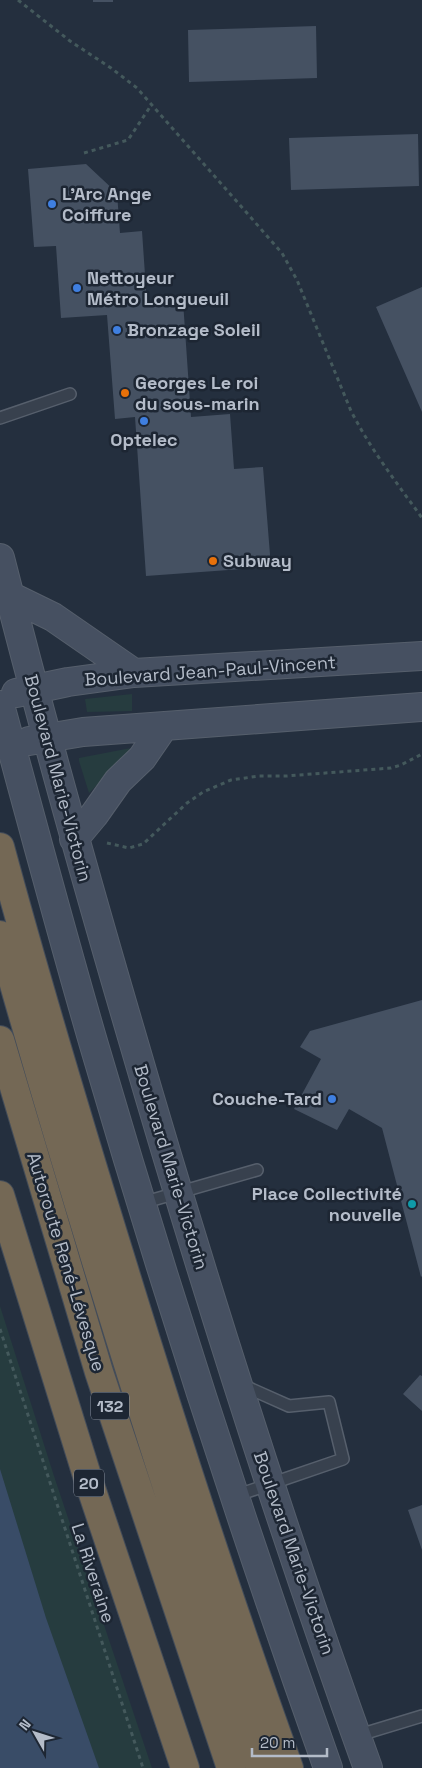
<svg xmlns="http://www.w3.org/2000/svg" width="422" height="1768" viewBox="0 0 422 1768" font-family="'Space Grotesk',sans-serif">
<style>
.green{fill:#263c3f}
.water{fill:#394c67}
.building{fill:#455162}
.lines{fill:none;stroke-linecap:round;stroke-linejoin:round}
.lane-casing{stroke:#565f6c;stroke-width:14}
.secondary-casing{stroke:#565f6c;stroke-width:30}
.highway-casing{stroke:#434c59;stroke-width:30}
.path{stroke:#44595c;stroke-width:3;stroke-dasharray:4 4;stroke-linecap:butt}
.lane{stroke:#38414e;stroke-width:11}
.secondary{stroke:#465061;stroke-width:28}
.highway{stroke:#746855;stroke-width:28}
.shop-dot{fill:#3f7fe0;stroke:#1d2633;stroke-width:2}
.food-dot{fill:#e8710a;stroke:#1d2633;stroke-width:2}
.culture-dot{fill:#0f9aa8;stroke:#1d2633;stroke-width:2}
.labels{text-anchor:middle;stroke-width:5;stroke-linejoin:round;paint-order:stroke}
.shield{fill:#1d2633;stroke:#878f9c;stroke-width:1}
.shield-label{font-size:16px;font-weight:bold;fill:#b4bcc9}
.poi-label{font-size:18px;font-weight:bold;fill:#b4bcc9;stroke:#1d2633;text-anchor:start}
.street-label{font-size:18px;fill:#b4bcc9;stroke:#1d2633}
</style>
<rect width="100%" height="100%" fill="#242f3e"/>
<path class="green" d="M132,694v17l-45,1 -2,-13z
M131,748l3,4 -23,19 -22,22 -10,-32v-3z
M0,1306l54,170 98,292h-152z"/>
<path class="water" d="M0,1469l46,149 53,150h-99z"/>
<path class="building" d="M93,0h20v2h-20z
M316,26l1,52 -128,4 -1,-52z
M418,134l1,52 -128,4 -2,-52z
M86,164l31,29 3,40 22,-2 5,73 36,-3 8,116 39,-3 4,55 29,-2 8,100 -125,9 -11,-159 -20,2 -8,-104 -46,3 -5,-72 -22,1 -6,-78z
M422,287v125l-46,-105z
M422,1000v276l-1,1 -39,-149 -33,-19 -12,21 -43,-21 27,-50 -21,-12 10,-16z
M420,1375l2,1v35l-19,-17z
M422,1505v45l-14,-40z"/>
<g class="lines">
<g class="lane-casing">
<path id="lane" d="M0,418l70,-24
M142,1203l115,-33
M235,1496l108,-37 -14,-57 -40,4 -47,-21
M356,1736l66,-20"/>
</g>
<g class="secondary-casing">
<path id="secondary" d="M0,558c40,158 84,315 130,472 72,248 150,495 238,738
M10,596l43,21 81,56
M16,693l52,-11 66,-9 288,-17
M0,705c31,114 61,227 94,340 71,243 149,484 234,723
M29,741l54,-9 339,-25
M74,839l20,-24 24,-34 24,-23 22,-32"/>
</g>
<g class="highway-casing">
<path id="highway" d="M0,847c38,141 80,280 123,419 52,169 106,336 166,502
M0,935c79,280 166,557 260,833
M0,1040l99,332 132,396
M0,1195l89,287 96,286"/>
</g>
<path class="path" d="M18,0l52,41 41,27 26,20 145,165 15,27 54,131c20,39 46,72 71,107
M84,153l44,-13 24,-36
M107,843l22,5 14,-4 44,-41 16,-11 28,-12 28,-4h27l105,-8 10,-3 21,-11
M0,1329l143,439"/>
<use href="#lane" class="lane"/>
<use href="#secondary" class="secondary"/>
<use href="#highway" class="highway"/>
</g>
<g class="shop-dot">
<circle cx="52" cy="204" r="5"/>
<circle cx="77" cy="288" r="5"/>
<circle cx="117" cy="330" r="5"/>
<circle cx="144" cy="421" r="5"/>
<circle cx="332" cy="1099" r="5"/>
</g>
<g class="food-dot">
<circle cx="125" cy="393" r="5"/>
<circle cx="213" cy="561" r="5"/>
</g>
<circle class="culture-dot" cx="412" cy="1204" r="5"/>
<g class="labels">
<g class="shield">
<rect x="91" y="1392.5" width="38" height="27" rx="4"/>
<rect x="74" y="1469.5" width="30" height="27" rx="4"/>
</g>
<g class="shield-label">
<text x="110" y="1412">132</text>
<text x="89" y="1489">20</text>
</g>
<g class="poi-label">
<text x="62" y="200">L'Arc Ange<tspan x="62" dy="21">Coiffure</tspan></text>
<text x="87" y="284">Nettoyeur<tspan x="87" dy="21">Métro Longueuil</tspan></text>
<text x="127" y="336">Bronzage Soleil</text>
<text x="135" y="389">Georges Le roi<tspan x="135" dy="21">du sous-marin</tspan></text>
<text x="144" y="446" text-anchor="middle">Optelec</text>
<text x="223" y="567">Subway</text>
<text x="322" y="1105" text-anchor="end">Couche-Tard</text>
<text x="402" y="1200" text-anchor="end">Place Collectivité<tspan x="402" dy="21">nouvelle</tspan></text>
</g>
<g class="street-label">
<text transform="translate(210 671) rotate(-4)" y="6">Boulevard Jean-Paul-Vincent</text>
<text transform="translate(58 778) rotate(75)" y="6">Boulevard Marie-Victorin</text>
<text transform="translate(171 1167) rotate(73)" y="6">Boulevard Marie-Victorin</text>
<text transform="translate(66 1262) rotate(73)" y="6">Autoroute René-Lévesque</text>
<text transform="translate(294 1553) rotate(71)" y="6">Boulevard Marie-Victorin</text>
<text transform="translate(93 1573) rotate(72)" y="6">La Riveraine</text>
</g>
</g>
<g transform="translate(35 1733) rotate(309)" stroke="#1d2633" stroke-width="4" paint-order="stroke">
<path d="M0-4L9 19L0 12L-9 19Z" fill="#b4bcc9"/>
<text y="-8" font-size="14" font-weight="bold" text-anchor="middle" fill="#b4bcc9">N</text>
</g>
<path d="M252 1748v8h75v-8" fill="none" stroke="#b4bcc9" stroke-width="2.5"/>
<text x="260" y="1748" font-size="15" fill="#b4bcc9" stroke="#1d2633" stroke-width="4" paint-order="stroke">20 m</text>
</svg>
